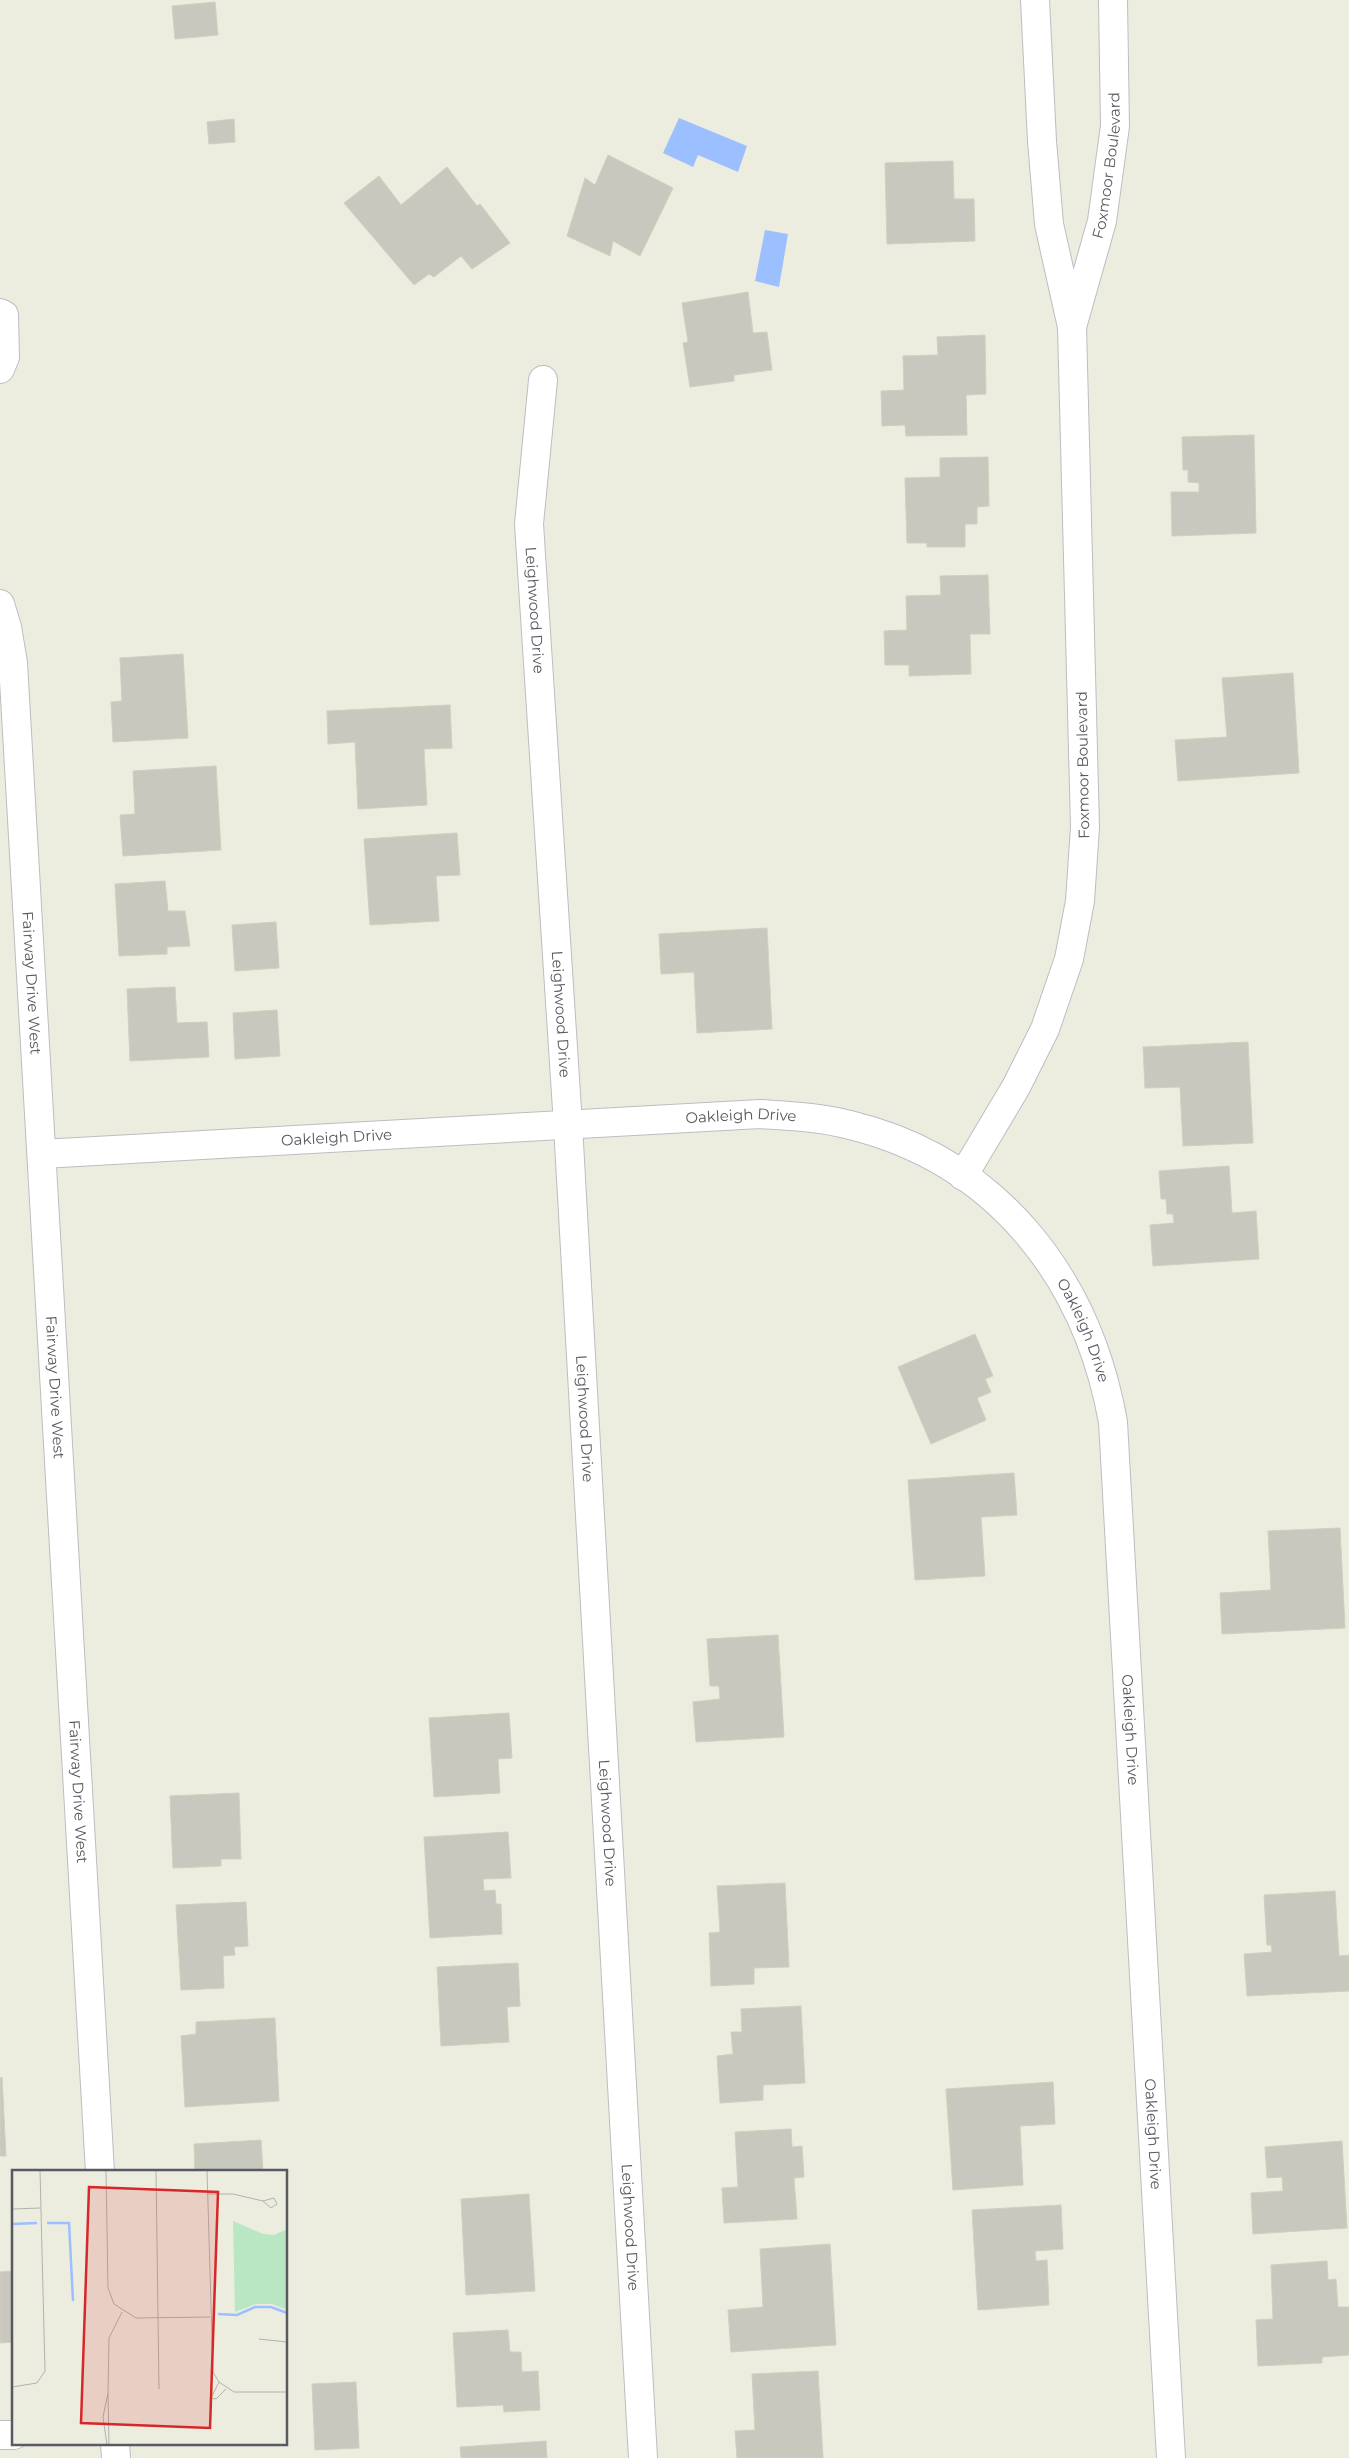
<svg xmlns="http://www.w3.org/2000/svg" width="1349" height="2458" viewBox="0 0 1349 2458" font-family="Montserrat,sans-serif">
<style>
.water{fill:#9cbfff}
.building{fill:#c9c8be;stroke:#d1cfbd}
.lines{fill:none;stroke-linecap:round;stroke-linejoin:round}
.minor-casing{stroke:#bcbdc4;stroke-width:30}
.minor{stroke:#fff;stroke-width:28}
.labels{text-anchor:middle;stroke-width:4.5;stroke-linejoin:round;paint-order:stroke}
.street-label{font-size:15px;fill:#585a61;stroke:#fff}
.inset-river{fill:none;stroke:#9cbfff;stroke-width:2.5}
.inset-road{fill:none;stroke:#b1b2ad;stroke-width:1}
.view{fill:#d62828;fill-opacity:0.15;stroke:#d62828;stroke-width:2.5}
.inset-edge{fill:none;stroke:#585a61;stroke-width:2.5}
</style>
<rect width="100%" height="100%" fill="#ededdf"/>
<path class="water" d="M679,118l68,28 -9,26 -40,-17 -5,12 -30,-14z
M765,230l23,4 -9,53 -24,-6z"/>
<path class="building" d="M215,2l3,33 -43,4 -3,-33z
M234,119l1,23 -26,2 -2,-22z
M608,155l65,33 -33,68 -27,-15 -3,15 -43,-20 18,-58 10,7z
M953,161l1,38h20l1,42 -88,3 -2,-81z
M447,167l30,39 3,-2 30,39 -38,26 -11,-13 -27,21 -5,-3 -15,11 -70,-82 35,-27 22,29z
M748,292l5,41 14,-1 5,38 -38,5v6l-44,6 -7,-44 5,-1 -6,-39z
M985,335l1,59 -20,1 1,40 -61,1 -1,-11 -23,1 -1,-35 23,-1 -1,-34 35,-1 -1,-18z
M1254,435l2,98 -84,3 -1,-44h28v-9l-11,-1v-12h-5l-1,-33z
M988,457l1,49 -12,1v17h-12v23h-38v-4h-20l-2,-65 35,-1v-19z
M988,575l2,59h-20l1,40 -62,2v-11h-24l-1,-34 23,-1 -1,-34 35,-1 -1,-19z
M183,654l5,84 -75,4 -2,-40 11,-1 -2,-43z
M1293,673l6,100 -121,8 -3,-41 52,-3 -5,-59z
M450,705l2,43 -28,1 3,56 -69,4 -3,-67 -27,2 -1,-33z
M216,766l5,84 -98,6 -3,-41 15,-1 -2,-43z
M457,833l3,42 -24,1 3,45 -69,4 -6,-86z
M165,881l3,30h17l5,35 -23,1v7l-48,2 -4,-72z
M276,922l3,46 -44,3 -3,-46z
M767,928l5,101 -75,4 -3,-61 -33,2 -2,-40z
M175,987l2,36 30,-1 2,35 -79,4 -3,-72z
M277,1010l3,46 -45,3 -2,-46z
M1248,1042l5,101 -70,3 -3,-59 -35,1 -2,-41z
M1229,1166l3,47 24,-2 3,48 -106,7 -3,-41 24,-2 -1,-9h-6l-1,-15h-5l-2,-28z
M975,1334l18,42 -8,3 6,13 -14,6 9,22 -55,24 -33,-77z
M1014,1473l3,42 -36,2 4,59 -70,4 -7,-100z
M1340,1528l5,100 -123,6 -2,-41 51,-3 -3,-59z
M778,1635l6,102 -88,5 -3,-40 27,-3 -1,-13h-9l-3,-47z
M509,1713l3,45 -14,1 2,34 -66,4 -5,-79z
M239,1793l2,66h-20v7l-48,2 -3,-72z
M508,1832l3,46 -28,1 1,12 11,-1 1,14h5l1,30 -72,4 -6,-101z
M785,1883l4,84 -35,1v16l-43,2 -2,-53 11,-1 -3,-46z
M1335,1891l4,65 10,-1v36l-102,5 -3,-42 28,-2 -1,-7h-4l-3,-50z
M246,1902l2,44 -14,1 1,8 -12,1 1,32 -43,2 -5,-85z
M518,1963l2,43 -13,1 2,35 -68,4 -4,-79z
M801,2006l4,77 -42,2v15l-43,3 -3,-47 16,-2 -2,-22h11l-1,-23z
M275,2018l4,83 -94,6 -4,-71 15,-2v-12z
M2,2077l4,79h-6v-78z
M1053,2082l2,42 -35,2 3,59 -70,5 -7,-101z
M791,2129l1,18 10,-1 2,31 -10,1 3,41 -73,4 -2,-35 16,-1 -3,-55z
M261,2140l2,32h-68l-1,-28z
M1342,2141l5,87 -94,6 -2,-41 32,-2 -1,-14 -15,1 -2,-31z
M529,2194l6,97 -69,4 -5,-96z
M1061,2205l2,44 -28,2 1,10 11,-1 2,45 -71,5 -6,-100z
M830,2244l6,101 -105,7 -3,-42 35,-3 -3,-58z
M1327,2261l1,19 8,-1 2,28h11v48l-27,2v6l-64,3 -2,-46 17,-1 -2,-54z
M13,2271l1,71 -14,1v-71z
M508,2330l2,22h11l1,20 16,-1 2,39 -36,2 -1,-7 -46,2 -4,-74z
M818,2371l5,87h-86l-2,-27 20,-1 -3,-56z
M356,2382l3,66 -44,2 -3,-66z
M546,2441l1,17h-86l-1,-11z"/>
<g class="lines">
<g class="minor-casing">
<g id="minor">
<path id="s1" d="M1035,0l7,141 7,83 23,103 30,-106 13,-95 -2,-126"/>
<path d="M0,313l4,2 1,42 -5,12"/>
<path id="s2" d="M543,380l-14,144 39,601 75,1333"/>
<path id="s3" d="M0,604l7,23 6,36 87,1509"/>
<path id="s4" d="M42,1154l718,-40c30,2 60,3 90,11 147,36 237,152 263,297l58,1036"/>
<path d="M963,1176l53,-89 29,-58 24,-70 11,-58 5,-74 -13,-500"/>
<path d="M0,2435h14"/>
<path d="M115,2444l1,14"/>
</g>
</g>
<use href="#minor" class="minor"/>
</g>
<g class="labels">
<g class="street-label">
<text dy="5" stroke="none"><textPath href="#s1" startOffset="496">Foxmoor Boulevard</textPath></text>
<text dy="5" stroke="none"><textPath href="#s2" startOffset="231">Leighwood Drive</textPath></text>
<text transform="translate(1083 765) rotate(-91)" y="5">Foxmoor Boulevard</text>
<text dy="5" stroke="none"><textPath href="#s3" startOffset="381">Fairway Drive West</textPath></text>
<text dy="5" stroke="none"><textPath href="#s2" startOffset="636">Leighwood Drive</textPath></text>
<text dy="5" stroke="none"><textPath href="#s4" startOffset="700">Oakleigh Drive</textPath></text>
<text dy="5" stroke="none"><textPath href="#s4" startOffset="295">Oakleigh Drive</textPath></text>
<text dy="5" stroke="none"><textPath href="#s4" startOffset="1134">Oakleigh Drive</textPath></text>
<text dy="5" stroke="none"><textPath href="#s3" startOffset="786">Fairway Drive West</textPath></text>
<text dy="5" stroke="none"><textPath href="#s2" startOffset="1041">Leighwood Drive</textPath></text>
<text dy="5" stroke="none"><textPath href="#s4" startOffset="1539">Oakleigh Drive</textPath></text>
<text dy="5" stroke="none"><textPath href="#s3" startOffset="1191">Fairway Drive West</textPath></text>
<text dy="5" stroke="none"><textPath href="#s2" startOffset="1446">Leighwood Drive</textPath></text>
<text dy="5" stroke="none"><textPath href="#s4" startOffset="1944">Oakleigh Drive</textPath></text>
<text dy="5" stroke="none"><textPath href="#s2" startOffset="1851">Leighwood Drive</textPath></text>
</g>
</g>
<g transform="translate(12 2170)">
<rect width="275" height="275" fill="#ededdf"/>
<path d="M221,51l30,13 11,1 13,-6v81l-15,-6h-16l-21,8z" fill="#b9e7c3"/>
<path class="inset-river" d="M35,53h22l4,78M0,54l25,-1M206,144l19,1 18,-8h16l16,6"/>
<path class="inset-road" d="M94,0l2,118 6,16 22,14 74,-1M144,0l3,219M195,0l6,202 6,10 15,10h53M195,24h26l30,7 8,7 6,-4 -3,-6 -11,3M0,39l29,-1M247,169l28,3M207,212l-8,16 5,1 10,-10M0,217l25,-4 8,-12 -5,-201M96,223l1,-55 13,-26M95,275l-4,-28 5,-24 1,52"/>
<path class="view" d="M77,17l129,5 -8,236 -129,-5z"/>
<rect width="275" height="275" class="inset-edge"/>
</g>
</svg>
